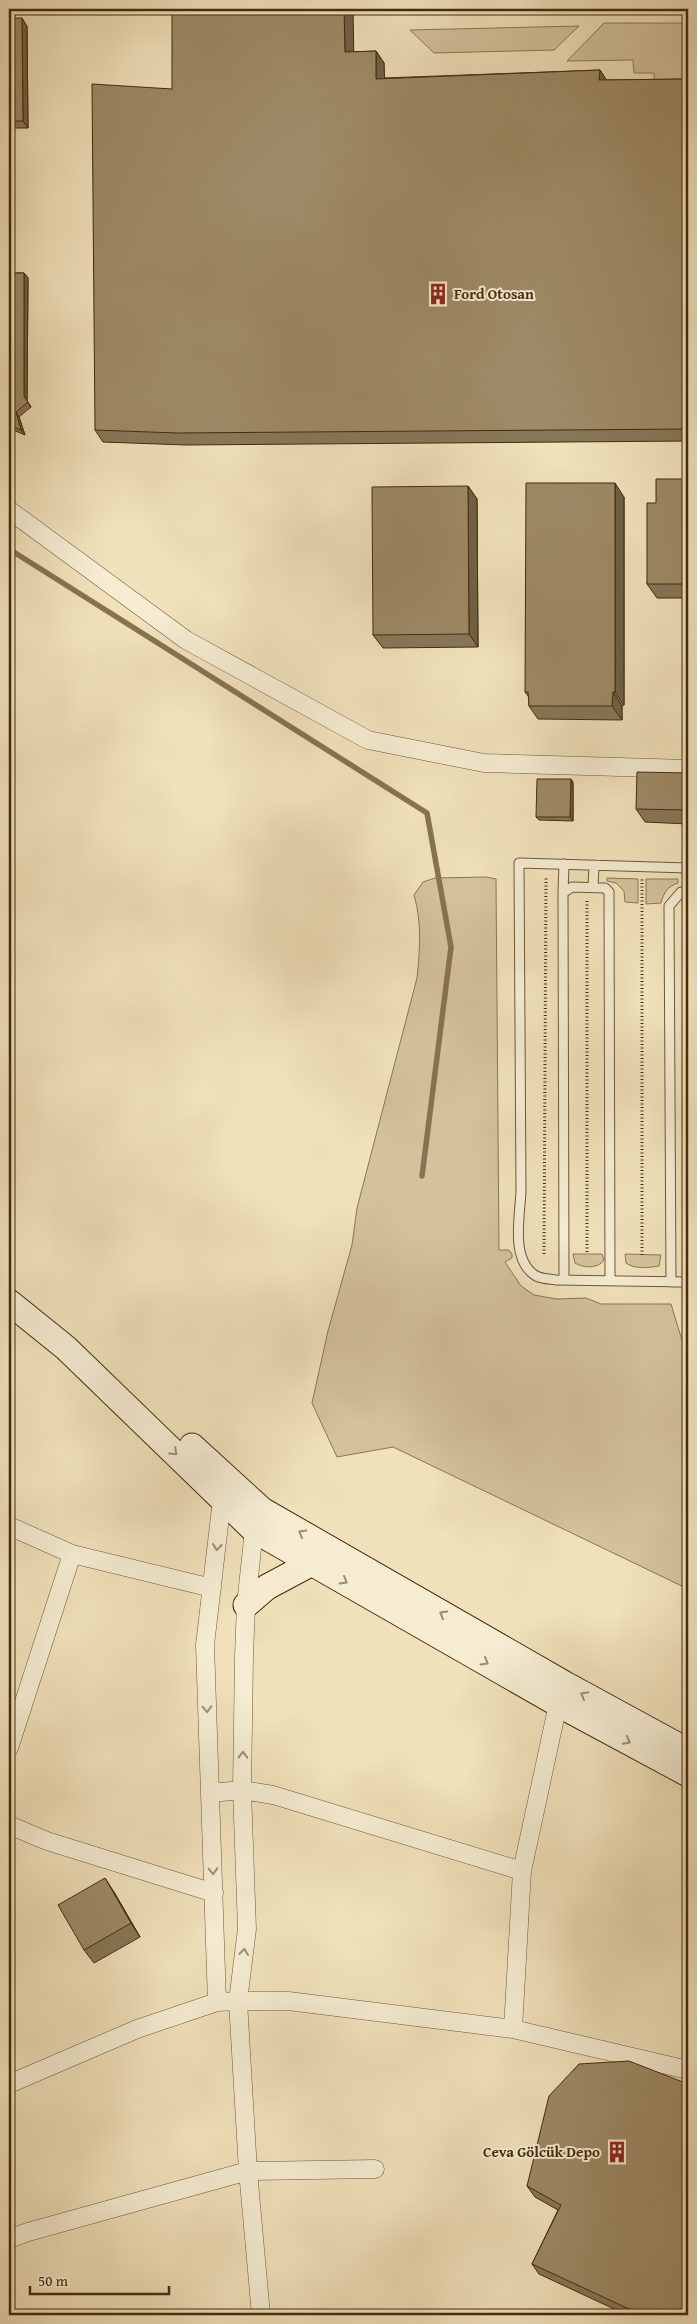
<svg xmlns="http://www.w3.org/2000/svg" width="697" height="2324" viewBox="0 0 697 2324" font-family="'Gentium Book Plus',serif">
<style>
.green{fill:#d3c29c;stroke:#8b7654}
.lines{fill:none;stroke-linecap:round;stroke-linejoin:round}
.stream{stroke:#877351;stroke-width:5.5}
.service-casing{stroke:#6e5838;stroke-width:11}
.minor-casing{stroke:#6e5838;stroke-width:19}
.secondary-casing{stroke:#432b0c;stroke-width:27}
.path{stroke:#432b0c;stroke-width:3;stroke-dasharray:1 2.5;stroke-linecap:butt}
.service{stroke:#f5ecd2;stroke-width:9}
.minor{stroke:#f5ecd2;stroke-width:18}
.secondary{stroke:#f5ecd2;stroke-width:25}
.wall{fill:#877758;stroke:#432b0c}
.shaded-wall{fill:#6e6147;stroke:#432b0c}
.building{fill:#9d8a66;stroke:#432b0c}
.oneway{stroke:#9c8c6f}
.labels{text-anchor:middle;stroke-width:4;stroke-linejoin:round;paint-order:stroke}
.poi-label{font-size:15px;font-weight:bold;fill:#432b0c;stroke:#f5ecd2;text-anchor:start}
</style>
<rect width="100%" height="100%" fill="#f0e1ba"/>
<filter id="stains"><feTurbulence type="fractalNoise" baseFrequency=".004" numOctaves="4"/><feColorMatrix values="0 0 0 0 .2 0 0 0 0 .09 0 0 0 0 .02 0 0 0 .5 -.17"/></filter>
<radialGradient id="worn" r=".72"><stop offset=".6" stop-color="#630" stop-opacity="0"/><stop offset="1" stop-color="#630" stop-opacity=".3"/></radialGradient>
<path class="green" d="M604,23h84v68h-33l-1,-18h-20l-1,-13 -66,1z
M579,26l-25,24 -120,3 -24,-23z
M486,877l10,2 3,371h10l3,4v4l-7,4 16,24 13,9 23,4 29,-1 15,6h70l17,56v229l-295,-142 -56,10 -25,-54 16,-72 24,-86 5,-37 60,-230c3,-29 5,-55 -3,-83l9,-13 12,-4z
M607,878l31,1v24l-13,-1 -1,-11 -8,-8 -9,-2z
M646,879h32v4c-11,4 -14,9 -17,20l-15,1z
M573,1254h29l2,6c-6,9 -21,8 -29,3z
M625,1254l36,1 -2,11c-11,2 -25,3 -33,-3z"/>
<g class="lines">
<path class="stream" d="M9,549l418,264 24,134 -29,229"/>
<g class="service-casing">
<path id="service" d="M688,868l-169,-5 2,328c-1,26 -11,69 15,85 6,3 14,3 20,4l132,2
M593,887l1,-22
M563,893l1,-29
M564,1280l-1,-387 9,-6 33,1 4,4 1,388
M671,1282l-2,-376 12,-14h7"/>
</g>
<g class="minor-casing">
<path id="minor" d="M9,510l177,130 182,100 116,23 204,6
M9,1526l63,28 140,34
M254,1530l-8,75 -2,51 -2,134 5,139 -9,72 10,170 13,144
M9,1748l63,-194
M210,1793l32,-3 31,5 249,76
M9,1825l38,16 167,52
M217,2002l-12,-357 17,-146
M513,2029l9,-158 36,-167
M9,2084l128,-55 80,-27 21,-1h50l225,28 175,41
M9,2239l19,-7 220,-61 127,-2"/>
</g>
<g class="secondary-casing">
<path id="secondary" d="M9,1302l57,46 188,182 304,174 130,70
M192,1446l70,64 303,174 123,67
M246,1605l21,-18 45,-24"/>
</g>
<path class="path" d="M587,901v353
M544,1254l2,-376
M642,1255v-377"/>
<use href="#service" class="service"/>
<use href="#minor" class="minor"/>
<use href="#secondary" class="secondary"/>
</g>
<path class="wall" d="M9,18l18,8 1,102h-19z
M376,51l8,12v15l216,-8 6,10 82,-1v362l-502,4 -83,-3 -8,-12 77,-341 181,-37z
M9,273h15l4,5 -1,123 4,6 -12,10 6,18 -14,-6 -2,1z
M688,479v119h-31l-10,-14 9,-81z
M468,486l9,13 1,148 -95,1 -10,-13z
M624,497v208l-2,1v14l-84,-1 -9,-13v-9l-4,-5z
M688,773v51l-43,-2 -9,-13z
M571,779l2,4v38l-34,-1 -3,-3z
M114,1892l26,45 -46,26 -10,-13z
M629,2061l59,254h-61l-88,-41 -7,-10 26,-54 -23,-13 -8,-11z"/>
<path class="shaded-wall" d="M344,9h9l1,55 -9,-12z
M22,18l5,8 1,102 -5,-7z
M376,51l8,12 1,28 -9,-12z
M600,70l8,12 -9,-2z
M24,273l4,5 -1,123 4,6 -7,-11z
M16,412l3,5 6,18 -4,-5z
M615,483l9,14v208l-9,-13z
M468,486l9,13 1,148 -9,-13z
M613,692l9,14v14l-10,-14z
M571,779l2,4v38l-3,-4z
M105,1878l9,14 26,45 -9,-14z"/>
<path class="building" d="M172,9h172l1,43 31,-1v28l224,-9 -1,10 89,-1v350l-511,4 -82,-3 -3,-346 80,5z
M9,18h13l1,103h-14z
M9,273h15v123l4,6 -12,10 5,18 -12,-5z
M656,479h32v105h-41v-81h9z
M526,483h89v209h-2l-1,14h-83l-1,-14h-3z
M468,486l1,148 -96,1 -1,-148z
M637,772l51,1v37l-52,-1z
M537,779h34l-1,38h-34z
M105,1878l26,45 -47,27 -26,-45z
M629,2061l59,23v231h-46l-110,-51 29,-59 -34,-19 22,-90 30,-32z"/>
<defs><path id="oneway-chevron" d="M-2-3.5L2.5 0L-2 3.5" fill="none" stroke-width="1.6" stroke-linecap="round" stroke-linejoin="round" transform="scale(1.25)"/></defs>
<g class="oneway">
<use href="#oneway-chevron" transform="translate(174 1452) rotate(44)"/>
<use href="#oneway-chevron" transform="translate(302 1533) rotate(-150)"/>
<use href="#oneway-chevron" transform="translate(217 1547) rotate(97)"/>
<use href="#oneway-chevron" transform="translate(344 1581) rotate(30)"/>
<use href="#oneway-chevron" transform="translate(443 1614) rotate(-150)"/>
<use href="#oneway-chevron" transform="translate(485 1662) rotate(30)"/>
<use href="#oneway-chevron" transform="translate(584 1695) rotate(-151)"/>
<use href="#oneway-chevron" transform="translate(207 1709) rotate(88)"/>
<use href="#oneway-chevron" transform="translate(627 1741) rotate(28)"/>
<use href="#oneway-chevron" transform="translate(243 1755) rotate(-89)"/>
<use href="#oneway-chevron" transform="translate(213 1871) rotate(88)"/>
<use href="#oneway-chevron" transform="translate(244 1952) rotate(-83)"/>
</g>
<defs>
<g id="building-bare" transform="scale(1.725)"><path d="M-4-6H4V6H1V3H-1V6H-4ZM-2.5-4.3h1.7v1.8h-1.7ZM.8-4.3h1.7v1.8H.8ZM-2.5-1h1.7V.8h-1.7ZM.8-1h1.7V.8H.8Z" fill="#8f2418" stroke="#f5ecd2" stroke-width="2.5" paint-order="stroke"/></g>
</defs>
<g fill-rule="evenodd">
<use href="#building-bare" x="438" y="294"/>
<use href="#building-bare" x="617" y="2152"/>
</g>
<g class="labels">
<g class="poi-label">
<text x="454" y="299">Ford Otosan</text>
<text x="600" y="2157" text-anchor="end">Ceva Gölcük Depo</text>
</g>
</g>
<rect width="697" height="2324" fill="none" stroke="#f0e1ba" stroke-width="30"/>
<rect x="10" y="10" width="677" height="2304" fill="none" stroke="#432b0c" stroke-width="2.5"/>
<rect x="15" y="15" width="667" height="2294" fill="none" stroke="#432b0c"/>
<path d="M30 2286v8h139v-8" fill="none" stroke="#432b0c" stroke-width="2.5"/>
<text x="38" y="2286" font-size="15" fill="#432b0c" stroke="#f5ecd2" stroke-width="4" paint-order="stroke">50 m</text>
<rect width="100%" height="100%" filter="url(#stains)"/>
<rect width="100%" height="100%" fill="url(#worn)"/>
</svg>
